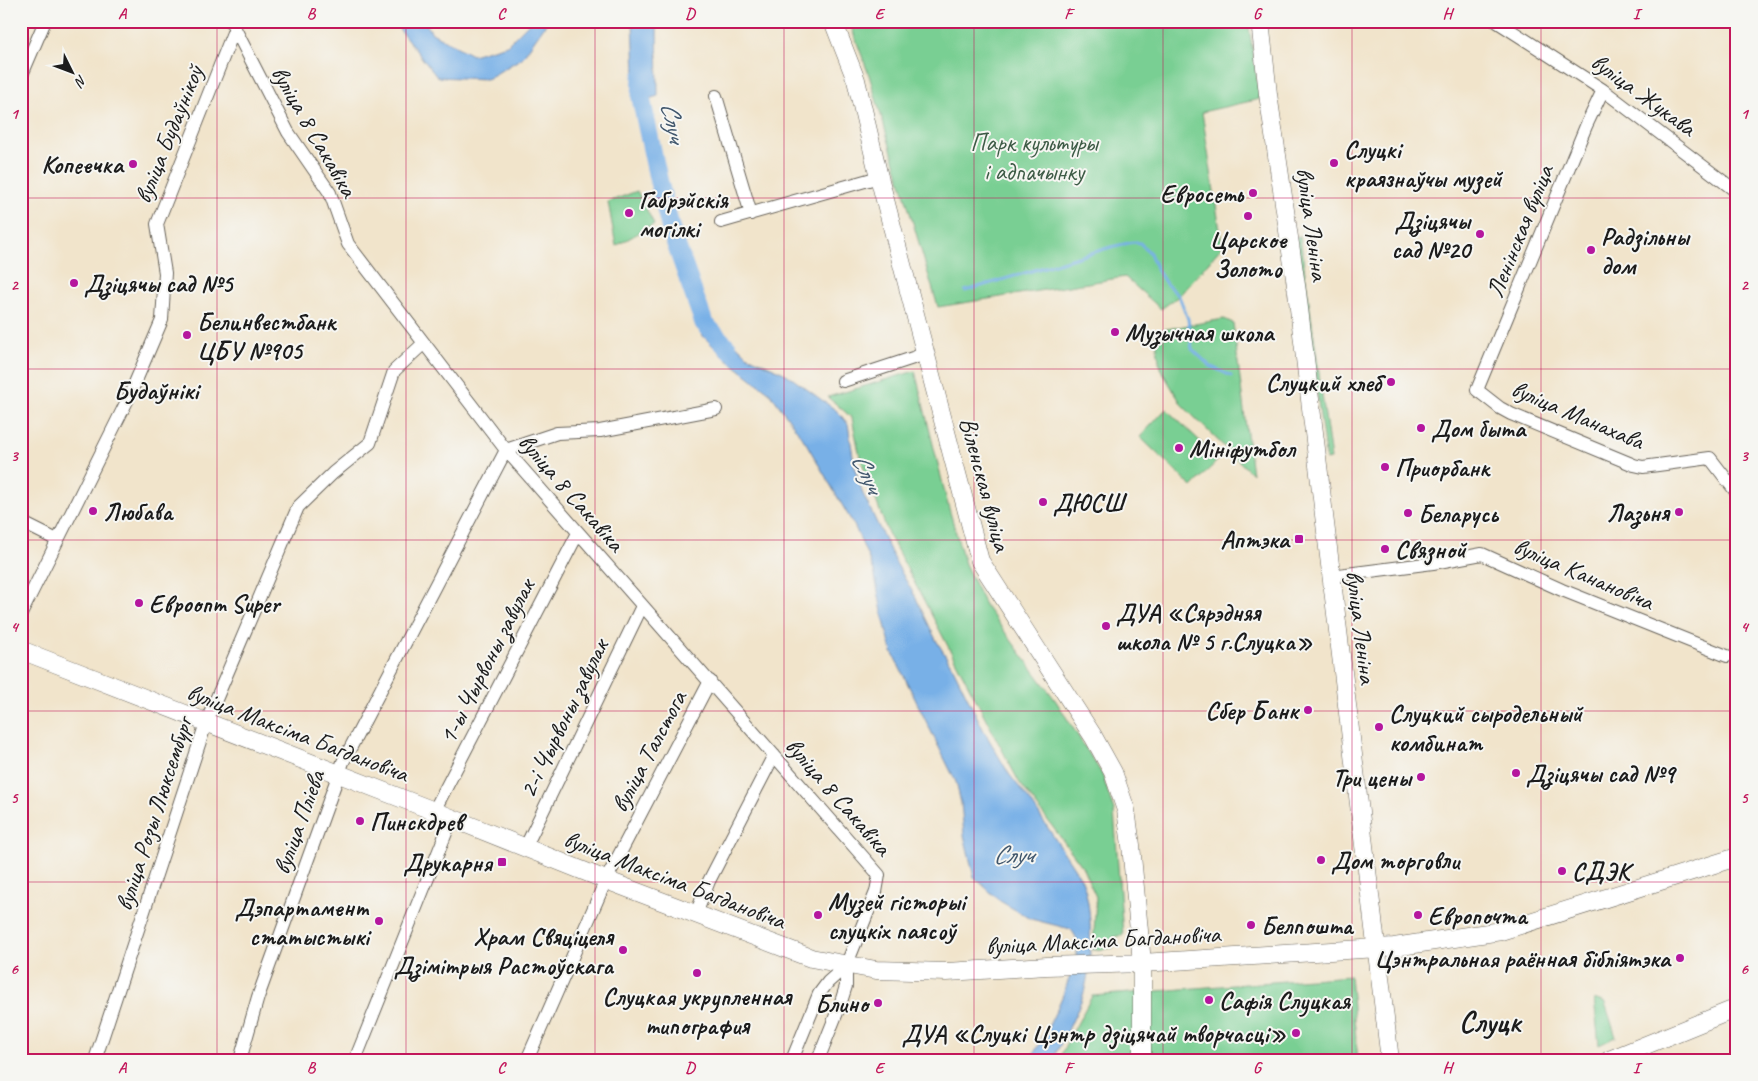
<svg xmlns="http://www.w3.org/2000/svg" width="1758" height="1081" viewBox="0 0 1758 1081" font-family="Caveat,sans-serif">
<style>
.green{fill:#79cf93;stroke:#4a7658}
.water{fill:#78b0e7;stroke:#4a6682}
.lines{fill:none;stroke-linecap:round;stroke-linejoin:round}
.stream{stroke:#78b0e7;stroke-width:3}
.river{stroke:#78b0e7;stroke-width:19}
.street-casing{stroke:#676259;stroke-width:14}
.secondary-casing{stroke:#676259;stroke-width:19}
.street{stroke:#fff;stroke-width:12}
.secondary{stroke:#fff;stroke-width:18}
.grid{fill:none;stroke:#c2185b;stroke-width:1;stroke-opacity:0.55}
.poi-dot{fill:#b5179e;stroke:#f6f6f2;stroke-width:2}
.labels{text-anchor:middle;stroke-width:4;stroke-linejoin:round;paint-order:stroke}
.street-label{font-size:25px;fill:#1c1c1c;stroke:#f6f6f2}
.park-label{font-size:25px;fill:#3d5b46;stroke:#f6f6f2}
.poi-label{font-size:25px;font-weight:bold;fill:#1c1c1c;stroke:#f6f6f2;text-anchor:start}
.water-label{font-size:26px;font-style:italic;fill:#41576d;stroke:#f6f6f2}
.neighbourhood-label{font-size:26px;font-weight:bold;fill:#1c1c1c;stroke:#f6f6f2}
.district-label{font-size:30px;font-weight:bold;fill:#1c1c1c;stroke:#f6f6f2}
.neatline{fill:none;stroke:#c2185b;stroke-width:2}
.grid-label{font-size:16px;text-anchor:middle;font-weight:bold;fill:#c2185b}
</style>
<rect width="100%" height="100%" fill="#f6f6f2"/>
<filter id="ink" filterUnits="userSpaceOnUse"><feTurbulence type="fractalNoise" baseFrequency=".02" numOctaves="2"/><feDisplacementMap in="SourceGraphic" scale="10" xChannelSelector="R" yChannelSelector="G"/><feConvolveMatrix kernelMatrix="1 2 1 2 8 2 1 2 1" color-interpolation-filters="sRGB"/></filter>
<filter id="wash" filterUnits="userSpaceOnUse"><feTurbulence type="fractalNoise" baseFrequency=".0096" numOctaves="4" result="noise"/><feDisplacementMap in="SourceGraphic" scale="20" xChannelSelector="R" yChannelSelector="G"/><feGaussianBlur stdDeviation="1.12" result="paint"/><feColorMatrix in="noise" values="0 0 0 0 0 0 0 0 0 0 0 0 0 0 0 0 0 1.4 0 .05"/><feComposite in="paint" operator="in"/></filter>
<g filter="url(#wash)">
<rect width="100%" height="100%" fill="#f1e4cb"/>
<path class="green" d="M849,21h399l12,78 -58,13 20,132 -1,4 -42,48 -18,13 -36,-32 -187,30 -69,-232z
M637,191l17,33 -38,22 -8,-44z
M1300,237l31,222 -5,1 -30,-222z
M1224,319l9,4 19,151 -70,-69 -22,-37 -5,-37z
M915,371l33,134 17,59 20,41 71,96 46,73 12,37 9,124 -10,2v11l-20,2 3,-53 -14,-31 -63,-84 -91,-174 -40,-75 -28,-76 -8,-39 -24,-21z
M1166,409l53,50 -27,28 -52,-50z
M1350,976l8,84h-300l34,-64z
M1594,999l11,4 11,34 -17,8z"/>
<path class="water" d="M393,21h31l8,12 40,22 35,-10 24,-24h17l-26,37 -35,21 -50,-2z
M633,21h24l1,75 -22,7z
M716,325l32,31 38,18 51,37 11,13 7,45 8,25 33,69 20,35 20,42 17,28 31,63 25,43 22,28 51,78c12,29 11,92 -1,121 -8,20 -18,40 -29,59h-22c16,-27 30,-55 40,-84 2,-8 6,-15 7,-23 1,-9 0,-18 -7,-24l-39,-10 -31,-18 -26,-24 -10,-42 -3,-32 -5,-21 -64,-130 -9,-35 -9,-46 -19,-44 -49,-84 -36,-50 -44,-34 -24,-24z"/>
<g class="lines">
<path class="stream" d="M965,291l146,-44 22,-5 7,1 10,10 6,15 10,16 13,12 9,23 4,30 18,17 21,10"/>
<path class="river" d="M642,77l-1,21 17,80 13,52 33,93 24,25"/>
</g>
</g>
<g filter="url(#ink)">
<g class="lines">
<g class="street-casing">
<path id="street" d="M231,21l57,111 42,61 18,51 158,206 373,425 -3,17 -30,74v20l-6,19 -22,55
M1496,21l107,69 134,102
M21,77l24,-56
M1603,90l-17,36 -109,264 23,18 11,6 123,51 9,2 67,-9 27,35
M716,96l35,118
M721,222l158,-45
M843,381l73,-24 9,-6
M21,522l36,18
M1331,576l102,-13 49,-9 80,36 165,66
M21,614l108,-217 33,-77 3,-47 -8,-49 77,-194
M434,811l144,-278
M525,848l117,-242
M696,914l13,-33 65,-126
M95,1060l111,-337 92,-216 35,-34 37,-30 24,-72 30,-28
M240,1060l18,-63 85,-235 163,-312 51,-17 43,-2 116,-22
M355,1060l97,-242
M527,1060l79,-180 104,-199
M792,1060l27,-66 9,-12 18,-16"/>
</g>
<g class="secondary-casing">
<path id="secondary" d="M833,21l23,59 23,97 101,384 113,175 20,36 13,38 5,35 11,118v97
M1260,21l8,73 29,198 93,768
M21,650l413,161 172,69 205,78 65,12 71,2 100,-6 95,-3 252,-16 107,-16 236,-74
M1609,1060l128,-52"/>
</g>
<use href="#street" class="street"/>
<use href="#secondary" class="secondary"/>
</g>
</g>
<path class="grid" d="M217,21v1039M406,21v1039M595,21v1039M784,21v1039M974,21v1039M1163,21v1039M1352,21v1039M1541,21v1039M21,198h1716M21,369h1716M21,540h1716M21,711h1716M21,882h1716"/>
<g class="poi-dot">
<circle cx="1334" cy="163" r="5"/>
<circle cx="133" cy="164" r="5"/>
<circle cx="1253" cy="193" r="5"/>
<circle cx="629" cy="213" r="5"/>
<circle cx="1248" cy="216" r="5"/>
<circle cx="1480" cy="234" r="5"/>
<circle cx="1591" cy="250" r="5"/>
<circle cx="74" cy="283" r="5"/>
<circle cx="1115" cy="332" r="5"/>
<circle cx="187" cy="335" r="5"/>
<circle cx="1391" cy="382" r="5"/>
<circle cx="1421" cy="428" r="5"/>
<circle cx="1179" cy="448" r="5"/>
<circle cx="1385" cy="467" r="5"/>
<circle cx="1043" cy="502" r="5"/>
<circle cx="93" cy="511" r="5"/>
<circle cx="1679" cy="512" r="5"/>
<circle cx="1408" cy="513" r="5"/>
<rect x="1294" y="534" width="10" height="10" rx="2.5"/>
<circle cx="1385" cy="549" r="5"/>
<circle cx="139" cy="603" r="5"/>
<circle cx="1106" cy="626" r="5"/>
<circle cx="1308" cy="710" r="5"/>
<circle cx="1379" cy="727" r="5"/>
<circle cx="1516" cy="773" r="5"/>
<circle cx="1421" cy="777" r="5"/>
<circle cx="360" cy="821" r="5"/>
<circle cx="1321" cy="860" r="5"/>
<rect x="497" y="857" width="10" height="10" rx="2.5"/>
<circle cx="1562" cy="871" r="5"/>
<circle cx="818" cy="915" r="5"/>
<circle cx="1418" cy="915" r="5"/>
<circle cx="379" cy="921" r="5"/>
<circle cx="1251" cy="925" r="5"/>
<circle cx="623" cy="950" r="5"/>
<circle cx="1680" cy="958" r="5"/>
<circle cx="697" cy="973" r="5"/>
<circle cx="1209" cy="1000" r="5"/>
<circle cx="878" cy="1003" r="5"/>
<circle cx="1296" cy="1033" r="5"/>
</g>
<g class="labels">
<g class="street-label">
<text transform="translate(1644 94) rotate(36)" y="9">вуліца Жукава</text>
<text transform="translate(315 131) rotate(60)" y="9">вуліца 8 Сакавіка</text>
<text transform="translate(168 134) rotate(-68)" y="9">вуліца Будаўнікоў</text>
<text transform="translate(1313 224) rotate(82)" y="9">вуліца Леніна</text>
<text transform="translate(1519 231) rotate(-68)" y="9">Ленінская вуліца</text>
<text transform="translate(1578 414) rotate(23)" y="9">вуліца Манахава</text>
<text transform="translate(986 484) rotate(75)" y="9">Віленская вуліца</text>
<text transform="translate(572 492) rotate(49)" y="9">вуліца 8 Сакавіка</text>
<text transform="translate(1584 573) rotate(23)" y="9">вуліца Канановіча</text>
<text transform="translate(1362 627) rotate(83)" y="9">вуліца Леніна</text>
<text transform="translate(486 661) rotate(-63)" y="9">1-ы Чырвоны завулак</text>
<text transform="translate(563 718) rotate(-64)" y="9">2-і Чырвоны завулак</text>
<text transform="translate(298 732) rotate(21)" y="9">вуліца Максіма Багдановіча</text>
<text transform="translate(648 751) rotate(-62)" y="9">вуліца Талстога</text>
<text transform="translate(839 796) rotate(49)" y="9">вуліца 8 Сакавіка</text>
<text transform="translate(153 814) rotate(-72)" y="9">вуліца Розы Люксембург</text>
<text transform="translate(298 822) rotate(-70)" y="9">вуліца Пліева</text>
<text transform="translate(675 879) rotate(21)" y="9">вуліца Максіма Багдановіча</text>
<text transform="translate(1103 939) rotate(-3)" y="9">вуліца Максіма Багдановіча</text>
</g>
<g class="park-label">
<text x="1034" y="151">Парк культуры<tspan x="1034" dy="29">і адпачынку</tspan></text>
</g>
<g class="poi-label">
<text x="1344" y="158">Слуцкі<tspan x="1344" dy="29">краязнаўчы музей</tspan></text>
<text x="123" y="173" text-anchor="end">Копеечка</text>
<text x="1243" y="202" text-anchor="end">Евросеть</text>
<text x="639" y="208">Габрэйскія<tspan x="639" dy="29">могілкі</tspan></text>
<text x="1470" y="229" text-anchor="end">Дзіцячы<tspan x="1470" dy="29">сад №20</tspan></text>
<text x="1601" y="245">Радзільны<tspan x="1601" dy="29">дом</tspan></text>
<text x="1248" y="248" text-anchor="middle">Царское<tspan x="1248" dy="29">Золото</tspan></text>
<text x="84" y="292">Дзіцячы сад №5</text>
<text x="197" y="330">Белинвестбанк<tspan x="197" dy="29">ЦБУ №905</tspan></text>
<text x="1125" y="341">Музычная школа</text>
<text x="1381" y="391" text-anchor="end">Слуцкий хлеб</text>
<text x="1431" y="437">Дом быта</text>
<text x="1189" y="457">Мініфутбол</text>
<text x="1395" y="476">Приорбанк</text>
<text x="1053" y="511">ДЮСШ</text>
<text x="103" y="520">Любава</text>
<text x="1669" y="521" text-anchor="end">Лазьня</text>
<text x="1418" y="522">Беларусь</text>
<text x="1289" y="548" text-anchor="end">Аптэка</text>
<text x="1395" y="558">Связной</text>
<text x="149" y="612">Евроопт Super</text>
<text x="1116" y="621">ДУА «Сярэдняя<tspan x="1116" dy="29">школа № 5 г.Слуцка»</tspan></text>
<text x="1298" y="719" text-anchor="end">Сбер Банк</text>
<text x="1389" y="722">Слуцкий сыродельный<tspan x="1389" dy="29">комбинат</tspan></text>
<text x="1526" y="782">Дзіцячы сад №9</text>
<text x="1411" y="786" text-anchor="end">Три цены</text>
<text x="370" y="830">Пинскдрев</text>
<text x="1331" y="869">Дом торговли</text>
<text x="492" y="871" text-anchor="end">Друкарня</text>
<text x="1572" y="880">СДЭК</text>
<text x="828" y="910">Музей гісторыі<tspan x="828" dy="29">слуцкіх паясоў</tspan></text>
<text x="369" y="916" text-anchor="end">Дэпартамент<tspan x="369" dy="29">статыстыкі</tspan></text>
<text x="1428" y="924">Европочта</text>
<text x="1261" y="934">Белпошта</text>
<text x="613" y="945" text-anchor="end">Храм Свяціцеля<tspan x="613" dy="29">Дзімітрыя Растоўскага</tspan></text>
<text x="1670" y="967" text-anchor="end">Цэнтральная раённая бібліятэка</text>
<text x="697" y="1005" text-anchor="middle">Слуцкая укрупленная<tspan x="697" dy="29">типография</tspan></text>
<text x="1219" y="1009">Сафія Слуцкая</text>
<text x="868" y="1012" text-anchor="end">Блино</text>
<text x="1286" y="1042" text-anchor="end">ДУА «Слуцкі Цэнтр дзіцячай творчасці»</text>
</g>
<g class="water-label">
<text transform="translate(674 122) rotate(79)" y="9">Случ</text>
<text transform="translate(868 473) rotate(66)" y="9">Случ</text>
<text x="1013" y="863">Случ</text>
</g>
<g class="neighbourhood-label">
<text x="156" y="399">Будаўнікі</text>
</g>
<g class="district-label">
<text x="1490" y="1032">Слуцк</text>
</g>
</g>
<rect width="1758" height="1081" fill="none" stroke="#f6f6f2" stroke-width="55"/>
<g transform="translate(72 72) rotate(132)" stroke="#f6f6f2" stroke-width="4" paint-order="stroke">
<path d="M0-4L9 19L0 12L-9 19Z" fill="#1c1c1c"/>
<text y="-8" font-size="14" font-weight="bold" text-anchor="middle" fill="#1c1c1c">N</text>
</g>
<rect x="28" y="28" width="1702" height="1026" class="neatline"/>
<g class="grid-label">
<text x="122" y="19">A</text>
<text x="311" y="19">B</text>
<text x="501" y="19">C</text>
<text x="690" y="19">D</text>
<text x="879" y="19">E</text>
<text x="1068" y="19">F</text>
<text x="1257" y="19">G</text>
<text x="1447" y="19">H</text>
<text x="1636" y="19">I</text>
<text x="14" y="119">1</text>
<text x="1744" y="119">1</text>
<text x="14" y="290">2</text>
<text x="1744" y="290">2</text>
<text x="14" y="461">3</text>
<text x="1744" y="461">3</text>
<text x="14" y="632">4</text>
<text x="1744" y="632">4</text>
<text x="14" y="803">5</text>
<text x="1744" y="803">5</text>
<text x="14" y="974">6</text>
<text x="1744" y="974">6</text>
<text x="122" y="1073">A</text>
<text x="311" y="1073">B</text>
<text x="501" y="1073">C</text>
<text x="690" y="1073">D</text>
<text x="879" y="1073">E</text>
<text x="1068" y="1073">F</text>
<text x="1257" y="1073">G</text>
<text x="1447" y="1073">H</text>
<text x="1636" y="1073">I</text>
</g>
</svg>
